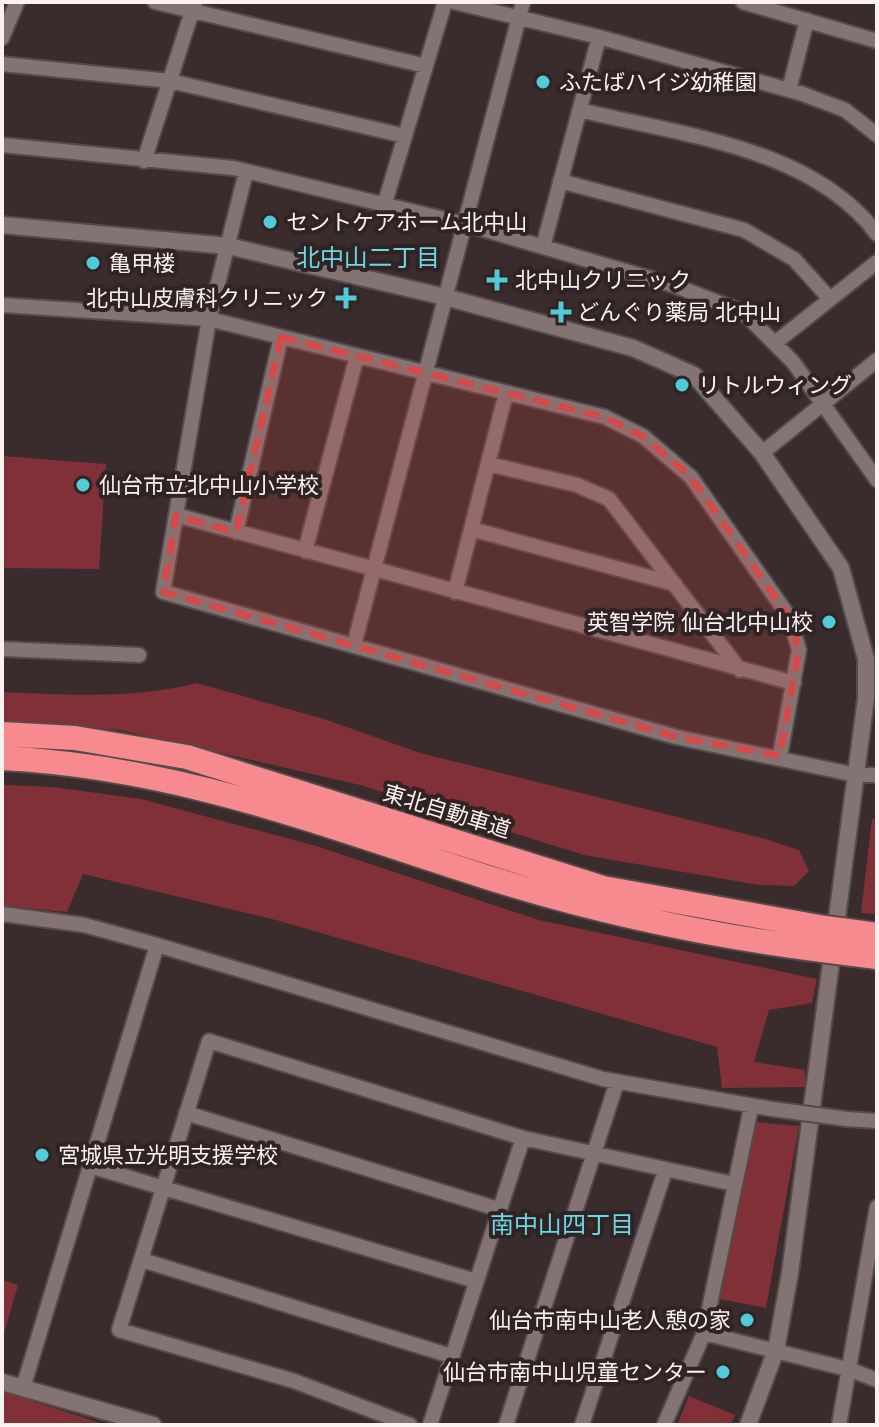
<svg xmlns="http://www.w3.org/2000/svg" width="879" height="1427" viewBox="0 0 879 1427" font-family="Arial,'Noto Sans JP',sans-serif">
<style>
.green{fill:#813038}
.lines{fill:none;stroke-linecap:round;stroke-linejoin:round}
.minor-casing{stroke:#554a4a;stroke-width:18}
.tertiary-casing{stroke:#554a4a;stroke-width:20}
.motorway-casing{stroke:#554a4a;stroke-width:28}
.minor{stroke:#847373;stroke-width:14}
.tertiary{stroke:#847373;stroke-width:16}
.motorway{stroke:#f68a8f;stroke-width:24}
.minor-bridge-casing{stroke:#554a4a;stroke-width:18;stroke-linecap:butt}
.motorway-bridge-casing{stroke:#554a4a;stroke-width:28;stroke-linecap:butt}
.minor-bridge{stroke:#847373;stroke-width:14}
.motorway-bridge{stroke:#f68a8f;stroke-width:24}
.marked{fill:#db4646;fill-opacity:0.2;stroke:#db4646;stroke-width:6;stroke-dasharray:16 10;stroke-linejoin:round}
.poi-dot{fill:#52cbd9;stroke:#302323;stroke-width:3}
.labels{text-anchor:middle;stroke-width:8;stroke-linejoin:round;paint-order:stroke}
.poi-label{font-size:22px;fill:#faf1f1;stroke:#302323;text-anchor:start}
.street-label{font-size:22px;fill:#faf1f1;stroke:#302323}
.neighbourhood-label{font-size:24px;fill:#6dd8e5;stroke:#302323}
</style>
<rect width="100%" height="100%" fill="#3a2c2c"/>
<path class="green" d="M2,456l104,8 -7,105 -97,-1z
M197,683l127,36 96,34 346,86 33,11 10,21 -15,15 -35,-1 -175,-30 -224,-70 -239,-55 -119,-9v-29c66,3 131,7 195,-9z
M2,785l51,2 88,12 175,47 223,74 278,59 -5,24 -43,7 -15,52 51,8v17l-83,1 -5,-41 -441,-127 -193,-46 -16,38 -65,-6z
M872,819h5v95l-16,-1z
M755,1122l44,4 -33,182 -46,-9z
M2,1280l16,5 -16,55z
M2,1391l104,34h-104z
M689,1396l46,19 -4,10h-54z"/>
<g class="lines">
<g class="minor-casing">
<path id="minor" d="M155,2l271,64
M454,2l145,35 201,56 45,17 32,25
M743,2l134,39
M2,38l15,-36
M2,64l168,17 235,55
M789,90l18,-70
M580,110c100,25 232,37 297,124
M2,145l231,23 232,56 208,61 70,27 50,50 84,118
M144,161l51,-159
M246,172l-37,147 -46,273 513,145 180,38h21
M560,181l184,49 50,29 36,40
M384,206l61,-204
M543,247l56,-210
M2,305l207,14 396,98 38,19 48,41 99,141 9,32 -19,106
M775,343l102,-81
M762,453l115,-93
M488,464l89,21 32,14 131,171
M176,515l618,168
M471,529l204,55
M236,532l45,-195
M305,551l52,-195
M455,592l51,-199
M354,645l169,-643
M2,649l137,6
M2,914l82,11 73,20 446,134 169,30
M186,1113l312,96
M847,1119l30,2
M90,1166l386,115
M142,1260l309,96
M704,1333l147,37 26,10
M23,1388l134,-443
M410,1425l-116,-44 -175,-51 90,-289 314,97 211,46
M430,1425l93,-287
M506,1425l111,-343
M582,1425l83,-254
M664,1425l40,-92 47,-225
M839,1425l38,-218"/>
</g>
<g class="tertiary-casing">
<path id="tertiary" d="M2,225l226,21 217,51 188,51 61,27 68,78 79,115 25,91v39l-76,575 -14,77 -28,75
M2,1382l151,43"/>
</g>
<g class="motorway-casing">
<path id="motorway" d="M2,734l73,4 112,19 416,131 222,40
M2,758c179,9 326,69 494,122 106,33 215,56 326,70
M848,931l29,4
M845,953l32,4"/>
</g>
<use href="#minor" class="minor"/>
<use href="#tertiary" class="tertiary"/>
<use href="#motorway" class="motorway"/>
<g class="minor-bridge-casing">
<path id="minor-bridge" d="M772,1109l75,10"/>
</g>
<g class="motorway-bridge-casing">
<path id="motorway-bridge" d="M825,928l23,3
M822,950l23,3"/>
</g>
<use href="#minor-bridge" class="minor-bridge"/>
<use href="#motorway-bridge" class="motorway-bridge"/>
</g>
<path class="marked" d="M281,337l324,80 38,19 48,41 99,141 9,32 -19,106 -104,-19 -513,-145 13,-77 60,17z"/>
<g class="poi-dot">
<circle cx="543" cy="82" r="8"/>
<circle cx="270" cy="222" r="8"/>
<circle cx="93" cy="263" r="8"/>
<path d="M493 268h8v8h8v8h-8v8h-8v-8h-8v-8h8z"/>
<path d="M342 286h8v8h8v8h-8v8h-8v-8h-8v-8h8z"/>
<path d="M557 300h8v8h8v8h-8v8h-8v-8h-8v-8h8z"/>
<circle cx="682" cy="385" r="8"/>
<circle cx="83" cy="485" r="8"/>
<circle cx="829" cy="622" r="8"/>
<circle cx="42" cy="1155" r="8"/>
<circle cx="747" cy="1320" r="8"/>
<circle cx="723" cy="1372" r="8"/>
</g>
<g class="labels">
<g class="poi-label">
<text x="559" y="90">ふたばハイジ幼稚園</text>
<text x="286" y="230">セントケアホーム北中山</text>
<text x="109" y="271">亀甲楼</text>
<text x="515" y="288">北中山クリニック</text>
<text x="328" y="306" text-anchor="end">北中山皮膚科クリニック</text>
<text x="577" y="320">どんぐり薬局 北中山</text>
<text x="698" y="393">リトルウィング</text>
<text x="99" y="493">仙台市立北中山小学校</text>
<text x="813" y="630" text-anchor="end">英智学院 仙台北中山校</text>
<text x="58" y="1163">宮城県立光明支援学校</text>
<text x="731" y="1328" text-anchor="end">仙台市南中山老人憩の家</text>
<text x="707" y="1380" text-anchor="end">仙台市南中山児童センター</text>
</g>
<g class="street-label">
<text transform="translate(447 811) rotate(17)" y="8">東北自動車道</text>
</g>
<g class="neighbourhood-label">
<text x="368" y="266">北中山二丁目</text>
<text x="562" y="1233">南中山四丁目</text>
</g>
</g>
<rect width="879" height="1427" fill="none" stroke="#faf1f1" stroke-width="8"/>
</svg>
